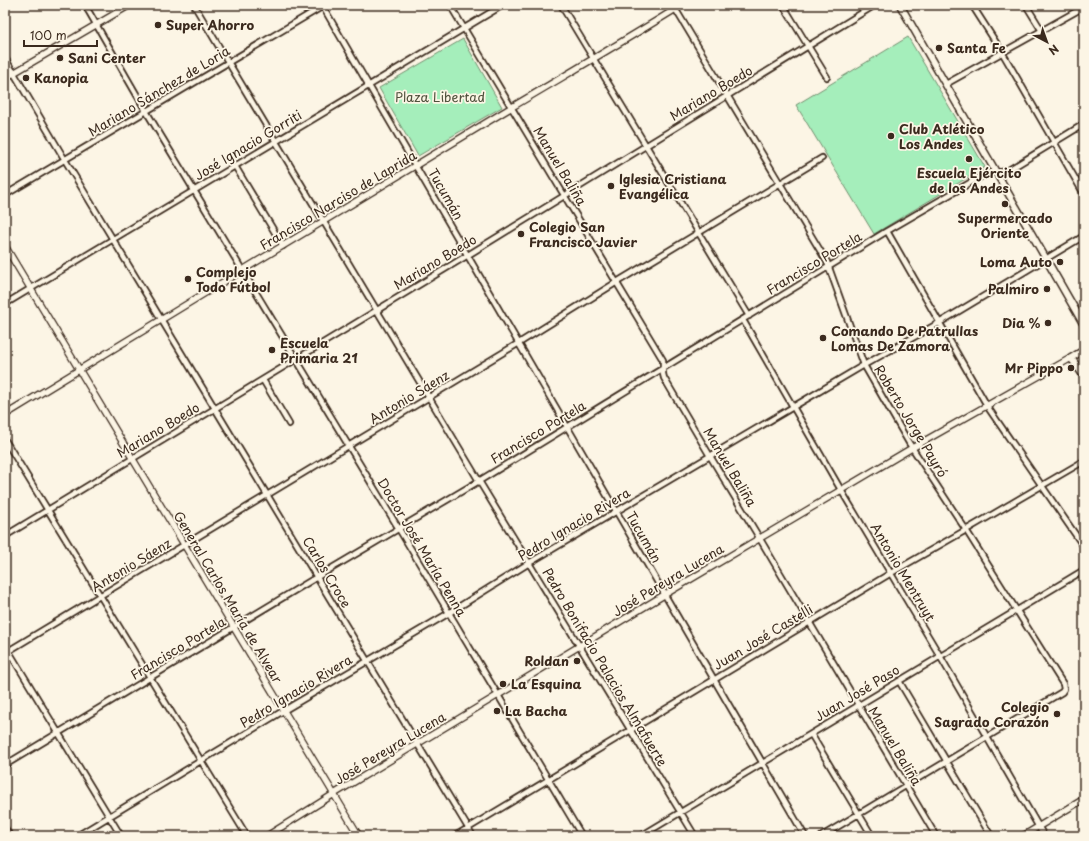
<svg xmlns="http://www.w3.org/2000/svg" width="1089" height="841" viewBox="0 0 1089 841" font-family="'Playpen Sans',sans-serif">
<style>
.green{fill:#a5eebb;stroke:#708c6c}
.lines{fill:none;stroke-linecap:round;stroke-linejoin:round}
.minor-casing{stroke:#3b2a1e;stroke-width:8}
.tertiary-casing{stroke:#3b2a1e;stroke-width:8}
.secondary-casing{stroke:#3b2a1e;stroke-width:9}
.minor{stroke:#fcf5e5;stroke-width:4.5}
.tertiary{stroke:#fcf5e5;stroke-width:5.5}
.secondary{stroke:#fcf5e5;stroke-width:6}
.poi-dot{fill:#3b2a1e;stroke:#fcf5e5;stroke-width:1.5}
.labels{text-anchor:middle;stroke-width:3.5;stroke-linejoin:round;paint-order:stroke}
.poi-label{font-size:13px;font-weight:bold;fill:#3b2a1e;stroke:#fcf5e5;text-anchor:start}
.street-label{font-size:13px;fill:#3b2a1e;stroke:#fcf5e5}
.park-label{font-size:13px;fill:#50513d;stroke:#fcf5e5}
</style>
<rect width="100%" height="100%" fill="#fcf5e5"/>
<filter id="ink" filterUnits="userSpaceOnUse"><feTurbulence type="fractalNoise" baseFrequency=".025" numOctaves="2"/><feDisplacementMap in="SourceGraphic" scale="8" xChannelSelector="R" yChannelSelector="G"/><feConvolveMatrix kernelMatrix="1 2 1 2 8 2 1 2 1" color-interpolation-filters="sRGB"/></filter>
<g filter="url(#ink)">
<path class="green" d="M908,37l77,130 -111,67 -78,-129z
M463,39l39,68 -84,49 -39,-68z"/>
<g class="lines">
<g class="minor-casing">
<path id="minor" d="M85,5l61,106 253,418 183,307
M194,5l285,476 216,355
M322,5c163,276 320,555 483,831
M450,5l213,355v14l1,4 46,78 50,83 176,297
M561,5l188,311
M673,5l154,257 37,103 45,78 57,87 97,154 1,5 -2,3 -240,144
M783,5l44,72
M972,5l30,47 82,142
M1026,5l16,26
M5,58l60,102 408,676
M946,84l138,-77
M235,166l48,80
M5,195l320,-190
M887,231l102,178 95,138
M5,304l498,-299
M743,320l98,170 99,166 104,180
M263,380l26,44
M5,440l242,396
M5,536l463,-281 407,-250
M5,645l116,191
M5,653l514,-310 98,-61 205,-124
M899,681l92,155
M811,734l61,102
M5,765l312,-188 162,-96 408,-250 100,-58c7,-2 14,0 20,-2l77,-47
M5,828l5,8
M77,836l206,-125 166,-98 80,-50 335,-198 75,-42 145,-87
M455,836l436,-263 75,-43 118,-69
M641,836l443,-266"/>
</g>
<g class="tertiary-casing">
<path id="tertiary" d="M5,78l125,-73
M5,246l354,590
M5,415c169,-103 337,-206 507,-308 57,-34 114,-67 170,-102
M267,836l67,-42 330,-199 248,-147 159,-90
M1023,836l61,-37"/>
</g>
<g class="secondary-casing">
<path id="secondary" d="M900,5c62,106 123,213 184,320
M1084,350l-13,8 13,18"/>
</g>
<use href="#minor" class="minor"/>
<use href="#tertiary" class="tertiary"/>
<use href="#secondary" class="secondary"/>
</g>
</g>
<g class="poi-dot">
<circle cx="158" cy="25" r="4"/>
<circle cx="939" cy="48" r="4"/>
<circle cx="60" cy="58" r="4"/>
<circle cx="26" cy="78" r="4"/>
<circle cx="891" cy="136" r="4"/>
<circle cx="969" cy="159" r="4"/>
<circle cx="611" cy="186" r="4"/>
<circle cx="1005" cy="204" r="4"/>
<circle cx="521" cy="234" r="4"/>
<circle cx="1060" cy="262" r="4"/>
<circle cx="188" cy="279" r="4"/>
<circle cx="1047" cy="289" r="4"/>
<circle cx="1048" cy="323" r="4"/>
<circle cx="823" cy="338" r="4"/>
<circle cx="272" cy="350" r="4"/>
<circle cx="1071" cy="368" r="4"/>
<circle cx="577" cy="661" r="4"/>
<circle cx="503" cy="684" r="4"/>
<circle cx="497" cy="711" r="4"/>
<circle cx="1057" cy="714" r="4"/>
</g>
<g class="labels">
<g class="poi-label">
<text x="166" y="30">Super Ahorro</text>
<text x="947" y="53">Santa Fe</text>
<text x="68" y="63">Sani Center</text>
<text x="34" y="83">Kanopia</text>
<text x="899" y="134">Club Atlético<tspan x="899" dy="15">Los Andes</tspan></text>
<text x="969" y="178" text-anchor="middle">Escuela Ejército<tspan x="969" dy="15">de los Andes</tspan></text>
<text x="619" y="184">Iglesia Cristiana<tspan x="619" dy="15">Evangélica</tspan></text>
<text x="1005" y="223" text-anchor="middle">Supermercado<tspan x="1005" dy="15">Oriente</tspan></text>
<text x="529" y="232">Colegio San<tspan x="529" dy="15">Francisco Javier</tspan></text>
<text x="1052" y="267" text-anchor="end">Loma Auto</text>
<text x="196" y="277">Complejo<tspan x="196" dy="15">Todo Fútbol</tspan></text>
<text x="1039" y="294" text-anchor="end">Palmiro</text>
<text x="1040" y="328" text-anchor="end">Dia %</text>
<text x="831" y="336">Comando De Patrullas<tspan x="831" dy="15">Lomas De Zamora</tspan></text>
<text x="280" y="348">Escuela<tspan x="280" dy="15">Primaria 21</tspan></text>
<text x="1063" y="373" text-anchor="end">Mr Pippo</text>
<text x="569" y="666" text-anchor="end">Roldan</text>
<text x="511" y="689">La Esquina</text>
<text x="1049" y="712" text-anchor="end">Colegio<tspan x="1049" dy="15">Sagrado Corazón</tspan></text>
<text x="505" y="716">La Bacha</text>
</g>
<g class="street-label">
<text transform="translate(159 91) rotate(-31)" y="5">Mariano Sánchez de Loria</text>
<text transform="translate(711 93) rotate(-31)" y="5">Mariano Boedo</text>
<text transform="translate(248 145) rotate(-31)" y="5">José Ignacio Gorriti</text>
<text transform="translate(560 166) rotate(59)" y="5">Manuel Baliña</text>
<text transform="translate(446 194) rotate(60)" y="5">Tucumán</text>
<text transform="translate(338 200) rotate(-31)" y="5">Francisco Narciso de Laprida</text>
<text transform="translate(435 262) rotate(-31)" y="5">Mariano Boedo</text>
<text transform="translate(814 263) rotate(-31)" y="5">Francisco Portela</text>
<text transform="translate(409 397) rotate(-31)" y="5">Antonio Sáenz</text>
<text transform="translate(911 421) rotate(59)" y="5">Roberto Jorge Payró</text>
<text transform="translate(158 430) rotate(-31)" y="5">Mariano Boedo</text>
<text transform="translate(538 432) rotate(-31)" y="5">Francisco Portela</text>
<text transform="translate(730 467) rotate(59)" y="5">Manuel Baliña</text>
<text transform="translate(574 524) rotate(-31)" y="5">Pedro Ignacio Rivera</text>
<text transform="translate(644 537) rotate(60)" y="5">Tucumán</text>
<text transform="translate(422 547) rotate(59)" y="5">Doctor José María Penna</text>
<text transform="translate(131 565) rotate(-31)" y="5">Antonio Sáenz</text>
<text transform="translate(327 572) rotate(59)" y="5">Carlos Croce</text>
<text transform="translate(903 572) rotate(59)" y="5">Antonio Mentruyt</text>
<text transform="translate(668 580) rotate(-31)" y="5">José Pereyra Lucena</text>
<text transform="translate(228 597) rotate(59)" y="5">General Carlos María de Alvear</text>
<text transform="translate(763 637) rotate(-31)" y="5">Juan José Castelli</text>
<text transform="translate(178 648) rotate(-31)" y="5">Francisco Portela</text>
<text transform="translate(605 667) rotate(59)" y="5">Pedro Bonifacio Palacios Almafuerte</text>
<text transform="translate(296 691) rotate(-31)" y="5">Pedro Ignacio Rivera</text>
<text transform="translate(857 693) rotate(-31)" y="5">Juan José Paso</text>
<text transform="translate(895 746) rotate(59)" y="5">Manuel Baliña</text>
<text transform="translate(390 748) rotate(-31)" y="5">José Pereyra Lucena</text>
</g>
<g class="park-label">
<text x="440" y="102">Plaza Libertad</text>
</g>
</g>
<rect width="1089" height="841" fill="none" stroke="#fcf5e5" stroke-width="20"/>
<rect x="10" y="10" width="1069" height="821" fill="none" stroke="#3b2a1e" stroke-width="1.5" filter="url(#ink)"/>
<g transform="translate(1047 42) rotate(139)" stroke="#fcf5e5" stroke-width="3" paint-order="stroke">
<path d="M0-3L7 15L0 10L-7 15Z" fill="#3b2a1e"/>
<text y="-6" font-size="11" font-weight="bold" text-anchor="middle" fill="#3b2a1e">N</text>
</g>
<path d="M24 40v6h73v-6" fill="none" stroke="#3b2a1e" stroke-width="2"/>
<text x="30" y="40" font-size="12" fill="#3b2a1e" stroke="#fcf5e5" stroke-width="3" paint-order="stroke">100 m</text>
</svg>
